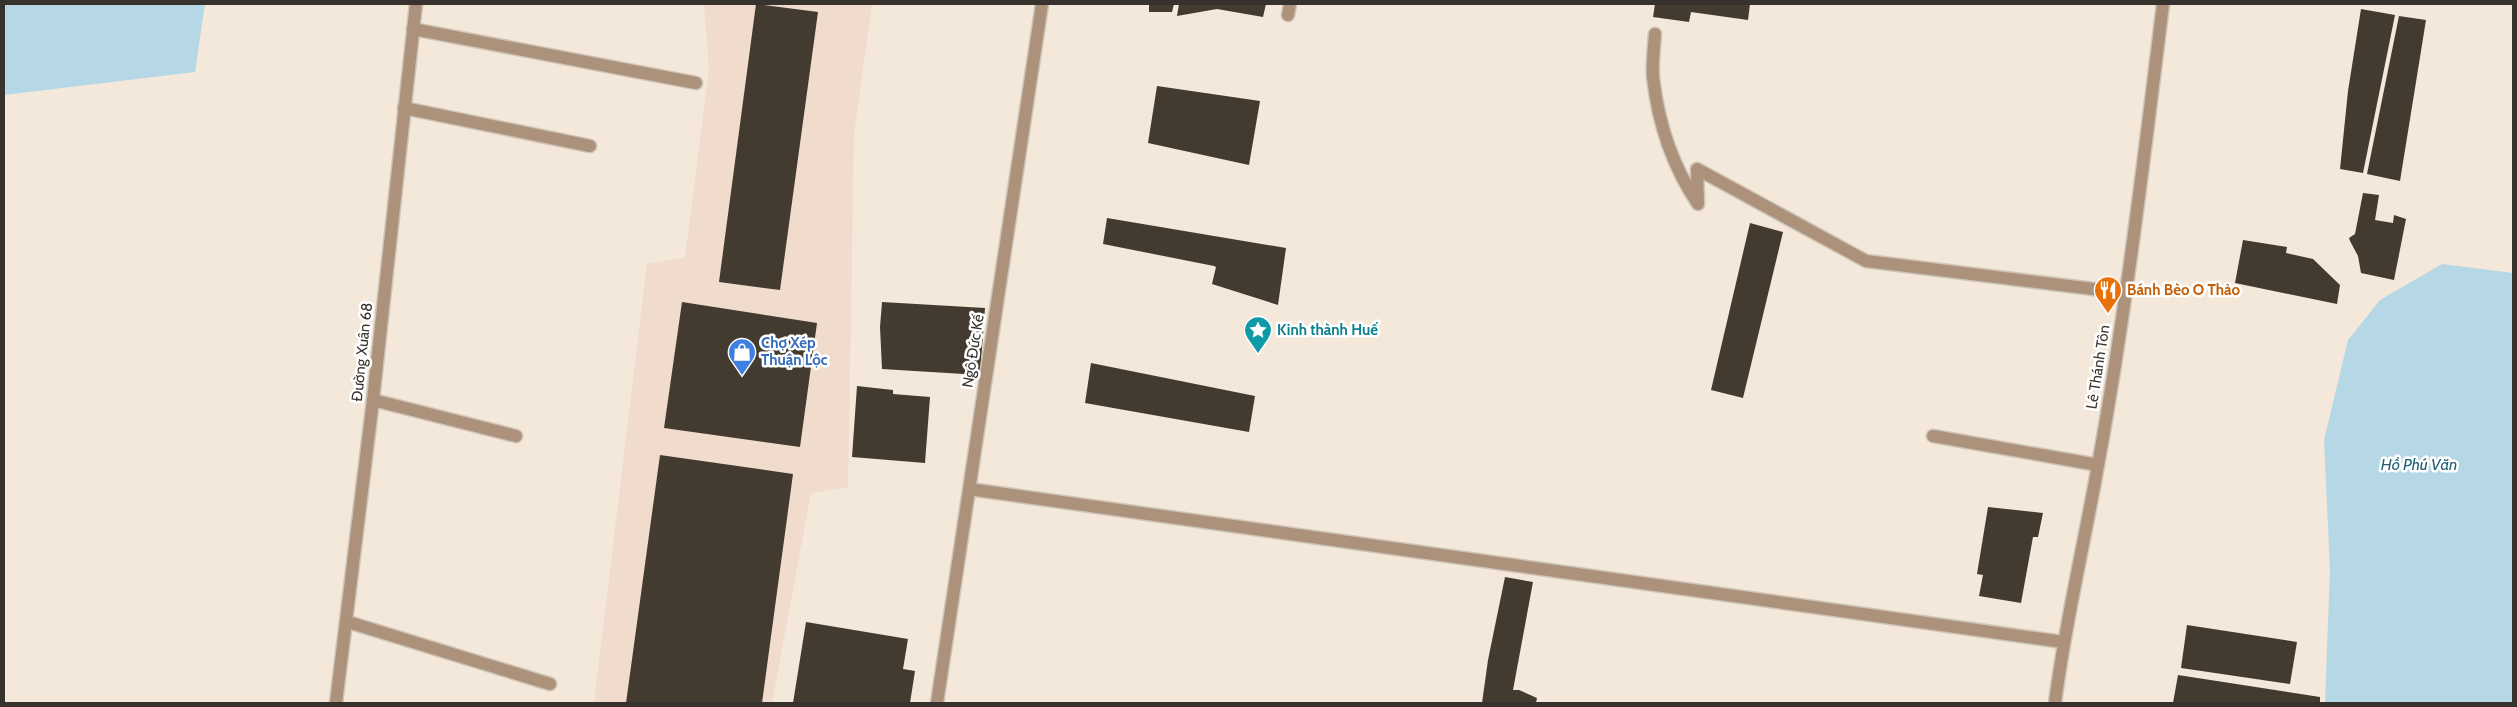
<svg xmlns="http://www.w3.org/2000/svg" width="2517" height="707" viewBox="0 0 2517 707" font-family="Cabin,sans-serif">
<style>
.commercial{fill:#f0dbcd}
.water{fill:#b6d8e6}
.building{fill:#443b30}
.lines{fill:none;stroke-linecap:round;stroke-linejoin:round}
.service-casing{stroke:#cec4b7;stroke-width:15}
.minor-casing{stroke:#cec4b7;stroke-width:15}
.service{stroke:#ac927b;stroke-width:12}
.minor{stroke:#ac927b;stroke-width:12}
.labels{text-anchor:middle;stroke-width:5;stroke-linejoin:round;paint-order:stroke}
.food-label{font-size:15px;font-weight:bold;fill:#c56008;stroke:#fff;text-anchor:start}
.culture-label{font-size:15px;font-weight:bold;fill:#0d838f;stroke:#fff;text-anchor:start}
.shop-label{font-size:15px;font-weight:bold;fill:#366cbe;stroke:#fff;text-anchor:start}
.street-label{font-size:15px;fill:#37322d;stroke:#fff}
.water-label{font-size:16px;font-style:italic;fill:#215f74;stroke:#fff}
</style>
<rect width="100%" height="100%" fill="#f4e8da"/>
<path class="commercial" d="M704,4h168l-18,129 -6,354 -37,6 -39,210h-178l53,-439 38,-7 24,-187z"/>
<path class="water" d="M4,4h201l-10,68 -191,23z
M2442,264l71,9v430h-188l5,-133 -6,-130 24,-100 32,-40z"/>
<path class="building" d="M756,4l62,8 -38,278 -61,-8z
M1149,4h25l-2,8h-23z
M1179,4h87l-3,13 -46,-8 -40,7z
M1655,4h95l-2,16 -57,-8 -2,10 -36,-5z
M2361,9l34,6 -32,158 -23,-4 8,-78z
M2399,16l27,4 -26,161 -33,-7z
M1157,86l103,15 -11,64 -101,-22z
M2363,193l16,2 -4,25 18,3 1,-8 12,4 -12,61 -33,-7 -3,-17 -8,-15 -1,-3 6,-4z
M1107,218l179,30 -8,57 -66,-21 4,-17 -2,-1 -111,-22z
M1750,223l33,9 -40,166 -32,-8z
M2243,240l44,7 -1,6 27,6 27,26 -3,19 -102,-21z
M682,302l135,21 -17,124 -136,-19z
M882,302l103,6 -5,67 -98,-6 -2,-42z
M1091,363l164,33 -6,36 -164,-29z
M857,386l36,4v4l37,3 -5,66 -73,-6z
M660,455l133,19 -31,229h-136z
M1988,507l55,6 -5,24h-5l-12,66 -42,-7 4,-21 -6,-1z
M1505,577l28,5 -20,108h6l18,8 -1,5h-54l6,-43z
M806,622l102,17 -5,30 12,2 -5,32h-117z
M2187,625l110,17 -7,42 -109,-16z
M2178,675l142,22v6h-147z"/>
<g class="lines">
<g class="service-casing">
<path id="service" d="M1288,15l2,-11
M413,29l283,54
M1655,34c-1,14 -3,29 -2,43 5,45 20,90 45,127l-1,-35 169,92 260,32
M404,108l186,38
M373,400l143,36
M1933,436l165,29
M348,622l202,62"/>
</g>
<g class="minor-casing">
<path id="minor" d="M969,489l1094,153
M336,703l37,-303 43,-396
M937,703l105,-699
M2055,703c10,-80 29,-158 43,-238 28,-153 46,-307 65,-461"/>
</g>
<use href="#service" class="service"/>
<use href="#minor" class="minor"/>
</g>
<defs>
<g id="restaurant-pin" transform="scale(1.4375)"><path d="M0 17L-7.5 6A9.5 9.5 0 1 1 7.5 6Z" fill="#e8710a" stroke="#fff"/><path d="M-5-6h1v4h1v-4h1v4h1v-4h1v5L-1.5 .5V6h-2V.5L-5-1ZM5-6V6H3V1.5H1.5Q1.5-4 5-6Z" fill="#fff"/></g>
<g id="sight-pin" transform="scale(1.4375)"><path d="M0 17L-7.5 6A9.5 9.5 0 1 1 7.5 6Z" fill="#0f9aa8" stroke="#fff"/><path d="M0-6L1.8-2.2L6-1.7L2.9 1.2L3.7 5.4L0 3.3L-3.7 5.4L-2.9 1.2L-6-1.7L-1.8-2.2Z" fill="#fff"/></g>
<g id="shop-pin" transform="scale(1.4375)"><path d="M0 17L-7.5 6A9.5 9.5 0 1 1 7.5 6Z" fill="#3f7fe0" stroke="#fff"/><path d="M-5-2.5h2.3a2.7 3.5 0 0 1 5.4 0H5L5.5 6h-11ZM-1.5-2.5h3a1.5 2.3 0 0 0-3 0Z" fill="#fff"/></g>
</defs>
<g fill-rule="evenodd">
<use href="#restaurant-pin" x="2108" y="290"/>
<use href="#sight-pin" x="1258" y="330"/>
<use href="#shop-pin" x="742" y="352"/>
</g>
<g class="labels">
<g class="food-label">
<text x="2127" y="295">Bánh Bèo O Thảo</text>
</g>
<g class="culture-label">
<text x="1277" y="335">Kinh thành Huế</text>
</g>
<g class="shop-label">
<text x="761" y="348">Chợ Xép<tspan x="761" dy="17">Thuận Lộc</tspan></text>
</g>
<g class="street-label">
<text transform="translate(973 351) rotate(-81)" y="5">Ngô Đức Kế</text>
<text transform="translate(362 352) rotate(-84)" y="5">Đường Xuân 68</text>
<text transform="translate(2098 367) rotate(-81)" y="5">Lê Thánh Tôn</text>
</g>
<g class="water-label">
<text x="2419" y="470">Hồ Phú Văn</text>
</g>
</g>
<rect width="2517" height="707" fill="none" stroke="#37322d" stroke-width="10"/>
</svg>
